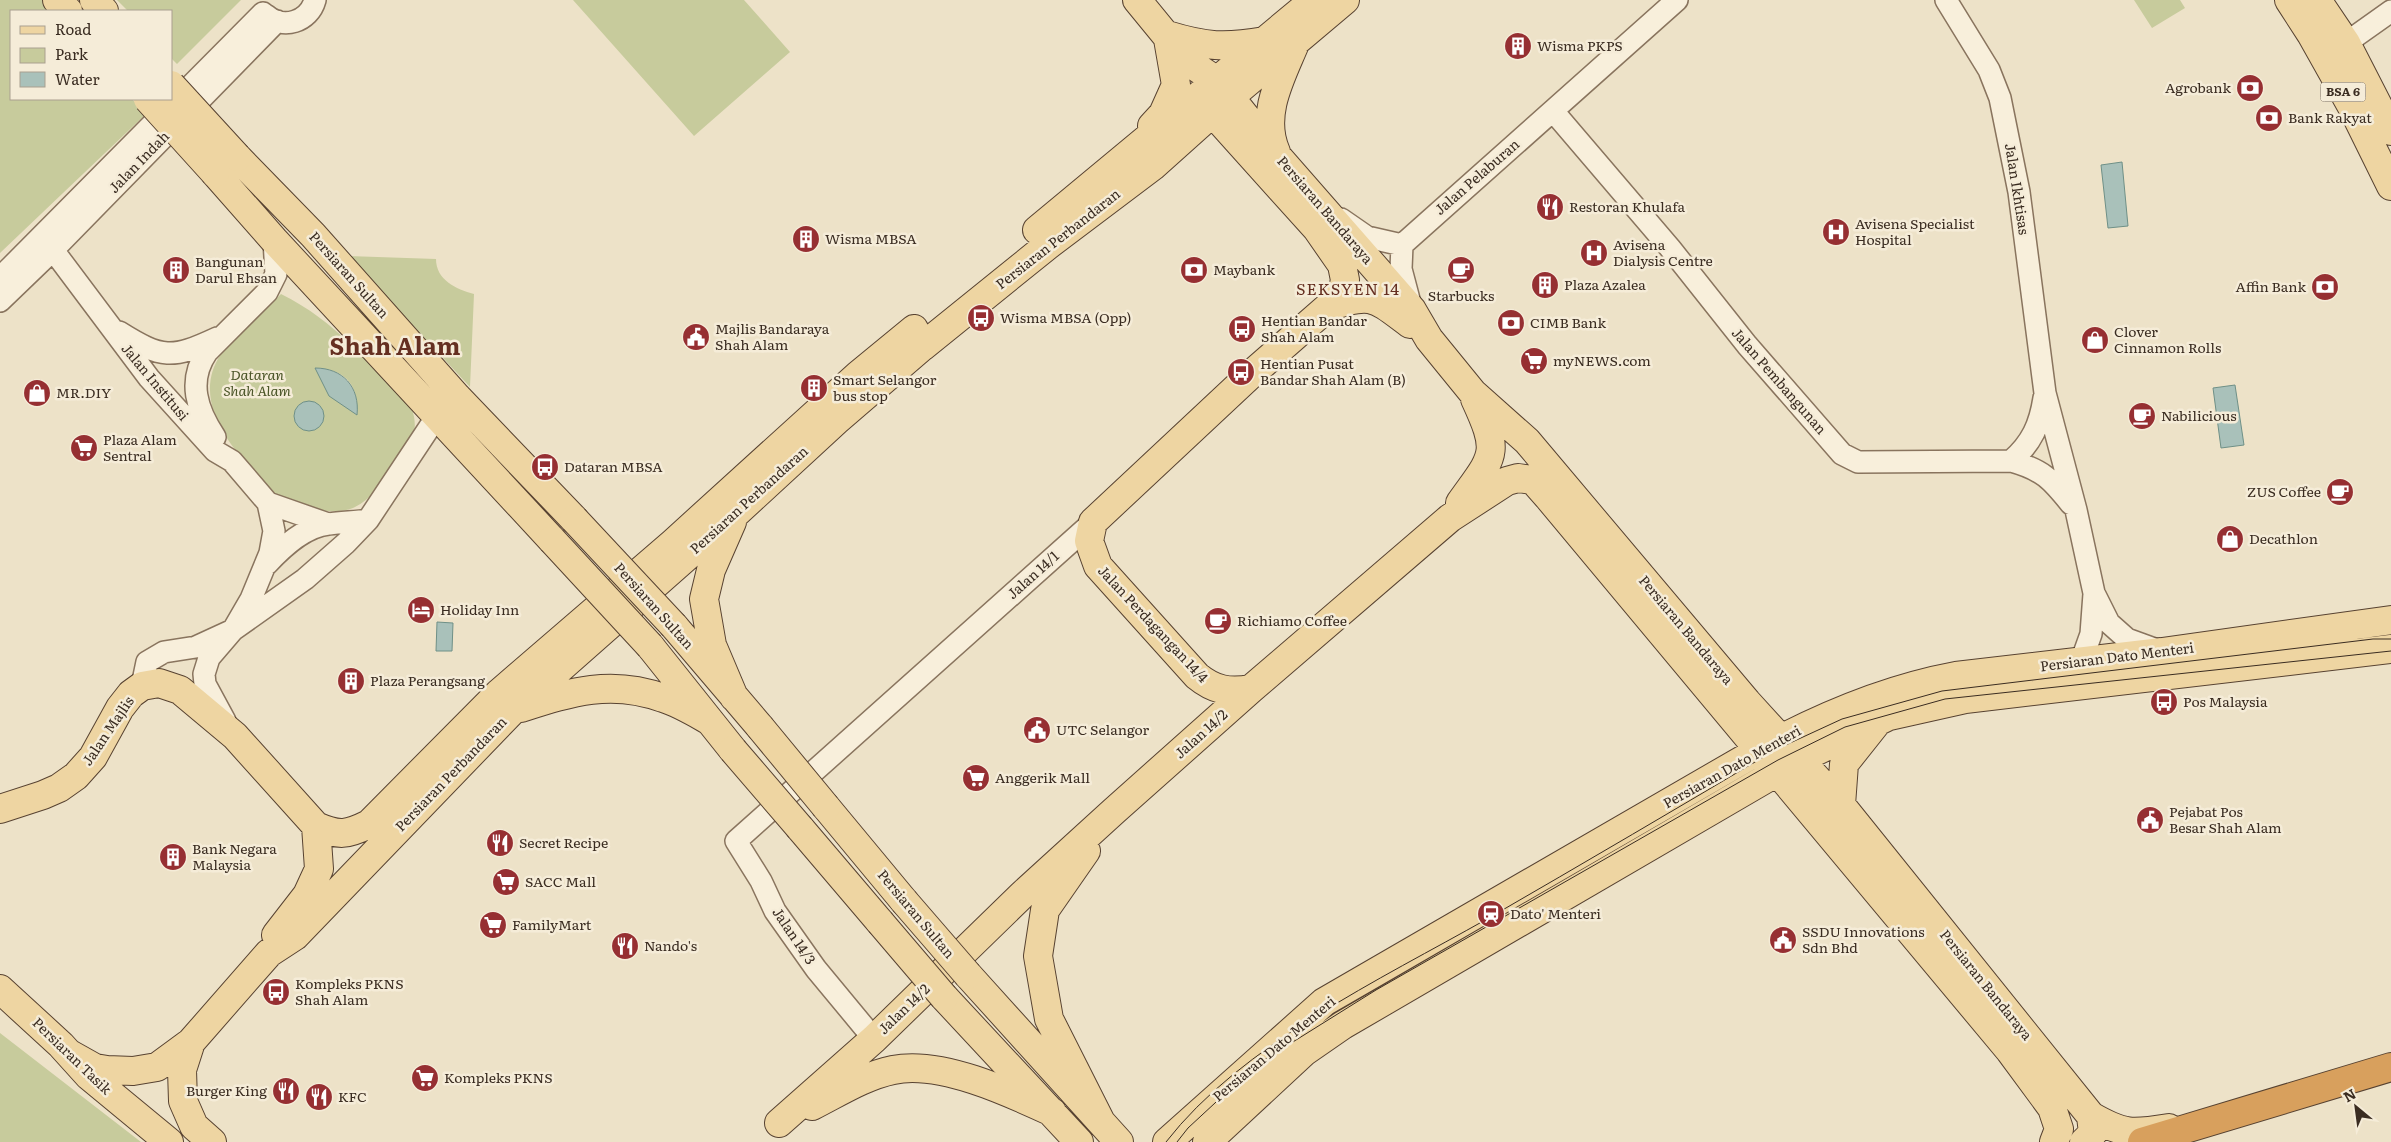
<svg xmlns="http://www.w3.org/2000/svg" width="2391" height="1142" viewBox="0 0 2391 1142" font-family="Literata,serif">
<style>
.green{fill:#c7cb9c;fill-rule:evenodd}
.water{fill:#a9c1ba;stroke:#6f9087}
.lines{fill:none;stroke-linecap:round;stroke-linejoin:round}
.minor-casing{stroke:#89745e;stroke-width:24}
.major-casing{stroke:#574231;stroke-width:30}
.highway-casing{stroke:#574231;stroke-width:30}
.minor{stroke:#f8efdb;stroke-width:21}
.major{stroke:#eed5a2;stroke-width:28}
.highway{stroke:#d8a05d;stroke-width:28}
.tram{stroke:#3a2c21;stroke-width:1}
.major-bridge-casing{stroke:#574231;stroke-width:30;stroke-linecap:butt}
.major-bridge{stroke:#eed5a2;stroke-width:28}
.labels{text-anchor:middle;stroke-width:5;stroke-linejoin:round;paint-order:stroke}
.shield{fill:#f5ecd8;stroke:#726658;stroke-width:1}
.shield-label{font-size:12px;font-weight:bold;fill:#3a2c21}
.poi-label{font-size:14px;fill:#3a2c21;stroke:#f5ecd8;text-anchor:start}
.street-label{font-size:14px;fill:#3a2c21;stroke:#f5ecd8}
.park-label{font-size:14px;font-style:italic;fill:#4b5528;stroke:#f5ecd8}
.quarter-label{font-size:16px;letter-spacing:1px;fill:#652f21;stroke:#f5ecd8}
.town-label{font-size:24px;font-weight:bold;fill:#652f21;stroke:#f5ecd8}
</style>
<rect width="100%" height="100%" fill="#ede2c8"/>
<path class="green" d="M0,0h44l10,11h-43v88h121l14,15 -146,139z
M117,0h124l-64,64 -6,-6v-47h-43z
M573,0h171l46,52 -96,84z
M2134,0h46l5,8 -33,20z
M348,256l88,3c0,21 20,30 38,35l-4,93z
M281,294c55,27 90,71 131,115 8,24 -2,43 -18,62 -12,12 -23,28 -39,36 -17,9 -58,2 -74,-8 -8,-5 -15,-15 -21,-22 -32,-31 -69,-79 -39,-123zM316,368c29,1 43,17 41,46zM311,402l8,4 4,7 -23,15 -6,-11c1,-11 7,-13 17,-15z
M0,1033l141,109h-141z"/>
<path class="water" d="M2122,162l6,64 -20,2 -7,-63z
M315,368c28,0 45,19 42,47l-28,-19z
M2235,385l9,60 -23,3 -8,-60z
M294 416a15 15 0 1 1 30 0a15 15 0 1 1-30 0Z
M437,622l16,1 -1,28h-16z"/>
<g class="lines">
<g class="minor-casing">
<path id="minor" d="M1946,0l43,70 11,28 19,94 26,201 31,117 18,83 15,30 18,16 33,12
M266,15c17,15 43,7 49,-15
M2346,43l45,-32
M1553,111l117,137 77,97 95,109 16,8 153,-1c32,9 40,18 60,43
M1341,219l26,18 35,8
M36,242l17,8 96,128 66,73 17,10 36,42 6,28 -4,22 -19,46 -18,31 -24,28 -5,16 1,10 20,37
M0,278l263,-265
M0,301l53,-51 224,-229
M1411,307l-10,-38 1,-24 275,-245
M119,332c43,27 53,27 98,6
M215,437c-18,-27 -28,-56 -8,-85l60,-60 9,-18 -2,-34
M2011,461c21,-18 29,-37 33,-63
M268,503l60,21
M267,564c16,-17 38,-38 62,-40 13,-2 26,-2 39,-4
M2081,662l10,-28 3,-40
M142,686l5,-24 17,-10 32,-5 37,-17 72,-51 41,-36 22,-23 69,-104 11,-10
M874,1039l-58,-70 -41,-58 -14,-30 -25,-40 357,-319"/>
</g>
<g class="major-casing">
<path id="major" d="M57,0l11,11
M94,0l10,11
M1137,0l50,61 30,20 61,76 134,153 17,29 44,54 54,48 220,261 94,103 250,311c33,19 41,18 78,12
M2289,0l22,34 41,73 39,79
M2317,0l29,43 45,88
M1167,35c39,12 58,13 98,6
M1201,100l116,129 25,36 3,15 -2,9 -15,18 -80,70 -155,145 -4,19 9,25 99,110c17,14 32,17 54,13
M1152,126l11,-12 13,-29 -8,-46
M1276,152c-16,-36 4,-73 18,-106
M237,157l76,78 144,162 117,122
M215,173l59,67 278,300
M1037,230l277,-230
M1328,307c44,-15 46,-10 82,17
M1460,503c34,-48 41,-48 15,-104
M732,522l-21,48 -7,29 8,46 22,52
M674,626l86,101
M650,646l83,104
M521,708c50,-16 90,-29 142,-10 16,5 31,14 45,22
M1841,805l3,-41 31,-39
M826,807l78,94
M0,809l43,-14 16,-7 17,-12 17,-19 27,-49 11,-14 11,-8 17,-3 21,7 55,46 81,90 3,43 -12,26 -31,40
M316,826c23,10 31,9 53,-2l130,-131 174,-150 185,-168 56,-46
M800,828l80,94
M1086,851l-41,59 -7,46 11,63 52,103
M968,975l151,167
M0,989l61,56 28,31 80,66
M944,997l135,145
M191,1042l-9,28 1,31 11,25 18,16
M70,1054l25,14 12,2 26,1 24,-4 34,-25 78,-89 26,-17 218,-226 222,-196 101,-93 86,-74 125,-101 106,-80 77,-69 115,-97
M812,1106c26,-13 52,-30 81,-36 47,-10 116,22 159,42
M779,1123l95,-84 149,-145 91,-83 137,-122 199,-171 57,-37 11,-3 15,2 15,17 462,554 42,57 7,21 -5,13
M1167,1142l157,-140 434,-251c62,-34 128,-62 198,-75l206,-24 229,-32
M1207,1142l97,-90 39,-27 455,-265 91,-44 76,-17 426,-50
M2084,1142l9,-9 -2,-17"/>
</g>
<g class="highway-casing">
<path id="highway" d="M2142,1142l249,-75"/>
</g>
<use href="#minor" class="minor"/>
<use href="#major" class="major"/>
<use href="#highway" class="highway"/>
<path class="tram" d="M1166,1142c75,-97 215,-163 321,-223 97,-56 194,-113 290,-170l65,-30 100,-28 431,-52h18
M1177,1142l11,-14 68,-63 120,-75 402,-230 67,-33 100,-28 446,-48"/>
<g class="major-bridge-casing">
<path id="major-bridge" d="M171,85l66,72
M148,99l67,74
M574,519l100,107
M552,540l98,106
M760,727l66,80
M733,750l67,78
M904,901l64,74
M880,922l64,75"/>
</g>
<use href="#major-bridge" class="major-bridge"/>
</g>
<defs>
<g id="building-disc" transform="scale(1.4375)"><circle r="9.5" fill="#962f32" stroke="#f5ecd8"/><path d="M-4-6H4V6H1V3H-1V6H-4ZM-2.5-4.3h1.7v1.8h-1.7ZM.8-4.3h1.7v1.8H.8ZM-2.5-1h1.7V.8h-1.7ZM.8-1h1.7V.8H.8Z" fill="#fff"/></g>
<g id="bank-disc" transform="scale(1.4375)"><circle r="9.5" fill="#962f32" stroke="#f5ecd8"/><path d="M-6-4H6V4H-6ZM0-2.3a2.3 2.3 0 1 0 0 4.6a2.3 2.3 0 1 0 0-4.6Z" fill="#fff"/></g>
<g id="restaurant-disc" transform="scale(1.4375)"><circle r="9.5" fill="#962f32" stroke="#f5ecd8"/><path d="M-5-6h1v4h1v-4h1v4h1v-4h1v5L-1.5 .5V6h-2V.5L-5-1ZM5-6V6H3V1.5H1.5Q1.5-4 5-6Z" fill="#fff"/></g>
<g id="hospital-disc" transform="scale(1.4375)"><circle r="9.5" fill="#962f32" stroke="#f5ecd8"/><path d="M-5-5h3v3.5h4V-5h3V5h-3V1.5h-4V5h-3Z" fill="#fff"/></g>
<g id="cafe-disc" transform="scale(1.4375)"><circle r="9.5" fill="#962f32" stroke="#f5ecd8"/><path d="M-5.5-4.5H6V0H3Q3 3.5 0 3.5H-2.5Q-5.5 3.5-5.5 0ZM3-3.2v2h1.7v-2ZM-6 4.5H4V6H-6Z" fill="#fff"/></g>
<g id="bus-disc" transform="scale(1.4375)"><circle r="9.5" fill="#962f32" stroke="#f5ecd8"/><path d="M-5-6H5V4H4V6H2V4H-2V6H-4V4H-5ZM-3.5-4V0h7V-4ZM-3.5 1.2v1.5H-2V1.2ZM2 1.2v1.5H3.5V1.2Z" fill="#fff"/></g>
<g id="civic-disc" transform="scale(1.4375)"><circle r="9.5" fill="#962f32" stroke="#f5ecd8"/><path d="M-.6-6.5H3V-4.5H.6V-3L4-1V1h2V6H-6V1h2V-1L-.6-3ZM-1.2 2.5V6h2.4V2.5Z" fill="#fff"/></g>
<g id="shop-disc" transform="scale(1.4375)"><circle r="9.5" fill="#962f32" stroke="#f5ecd8"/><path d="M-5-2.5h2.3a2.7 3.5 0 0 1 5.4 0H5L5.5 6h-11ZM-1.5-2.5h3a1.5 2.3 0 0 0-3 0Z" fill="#fff"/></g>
<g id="supermarket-disc" transform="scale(1.4375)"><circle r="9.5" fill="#962f32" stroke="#f5ecd8"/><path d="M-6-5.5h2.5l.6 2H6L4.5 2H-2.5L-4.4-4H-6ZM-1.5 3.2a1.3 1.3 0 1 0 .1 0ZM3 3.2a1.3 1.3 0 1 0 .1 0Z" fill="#fff"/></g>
<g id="hotel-disc" transform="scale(1.4375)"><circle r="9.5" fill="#962f32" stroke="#f5ecd8"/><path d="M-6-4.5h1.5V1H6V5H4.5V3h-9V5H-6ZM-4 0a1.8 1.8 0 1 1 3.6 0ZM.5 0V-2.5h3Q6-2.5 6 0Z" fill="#fff"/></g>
<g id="station-disc" transform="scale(1.4375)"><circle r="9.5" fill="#962f32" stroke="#f5ecd8"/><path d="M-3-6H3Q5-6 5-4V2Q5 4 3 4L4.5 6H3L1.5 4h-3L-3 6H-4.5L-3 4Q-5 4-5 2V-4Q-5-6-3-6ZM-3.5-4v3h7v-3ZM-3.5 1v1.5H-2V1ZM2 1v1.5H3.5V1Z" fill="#fff"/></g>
</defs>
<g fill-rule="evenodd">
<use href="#building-disc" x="1518" y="46"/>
<use href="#bank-disc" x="2250" y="88"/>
<use href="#bank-disc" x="2269" y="118"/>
<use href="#restaurant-disc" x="1550" y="207"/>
<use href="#hospital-disc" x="1836" y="232"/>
<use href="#building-disc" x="806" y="239"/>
<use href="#hospital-disc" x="1594" y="253"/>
<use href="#building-disc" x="176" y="270"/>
<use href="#bank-disc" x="1194" y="270"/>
<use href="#cafe-disc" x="1461" y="270"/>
<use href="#building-disc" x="1545" y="285"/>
<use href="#bank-disc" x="2325" y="287"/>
<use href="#bus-disc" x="981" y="318"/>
<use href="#bank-disc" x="1511" y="323"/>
<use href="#bus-disc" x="1242" y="329"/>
<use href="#civic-disc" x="696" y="337"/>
<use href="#shop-disc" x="2095" y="340"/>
<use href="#supermarket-disc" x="1534" y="361"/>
<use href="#bus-disc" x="1241" y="372"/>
<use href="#building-disc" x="814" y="388"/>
<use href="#shop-disc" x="37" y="393"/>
<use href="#cafe-disc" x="2142" y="416"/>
<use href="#supermarket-disc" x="84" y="448"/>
<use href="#bus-disc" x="545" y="467"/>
<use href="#cafe-disc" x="2340" y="492"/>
<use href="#shop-disc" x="2230" y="539"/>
<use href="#hotel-disc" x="421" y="610"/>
<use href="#cafe-disc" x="1218" y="621"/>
<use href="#building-disc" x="351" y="681"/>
<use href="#bus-disc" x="2164" y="702"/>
<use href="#civic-disc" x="1037" y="730"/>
<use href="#supermarket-disc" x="976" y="778"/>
<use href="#civic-disc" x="2150" y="820"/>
<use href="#restaurant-disc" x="500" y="843"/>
<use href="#building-disc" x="173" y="857"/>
<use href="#supermarket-disc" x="506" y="882"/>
<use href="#station-disc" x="1491" y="914"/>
<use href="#supermarket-disc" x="493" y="925"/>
<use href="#civic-disc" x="1783" y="940"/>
<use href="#restaurant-disc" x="625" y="946"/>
<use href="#bus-disc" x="276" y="992"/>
<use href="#supermarket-disc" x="425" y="1078"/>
<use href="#restaurant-disc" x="286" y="1091"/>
<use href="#restaurant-disc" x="319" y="1097"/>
</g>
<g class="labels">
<rect class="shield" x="2320.5" y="82.5" width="45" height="19" rx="4"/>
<g class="shield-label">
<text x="2343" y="96">BSA 6</text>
</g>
<g class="poi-label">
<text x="1537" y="51">Wisma PKPS</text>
<text x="2231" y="93" text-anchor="end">Agrobank</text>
<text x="2288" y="123">Bank Rakyat</text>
<text x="1569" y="212">Restoran Khulafa</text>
<text x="1855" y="229">Avisena Specialist<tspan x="1855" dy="16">Hospital</tspan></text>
<text x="825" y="244">Wisma MBSA</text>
<text x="1613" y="250">Avisena<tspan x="1613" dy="16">Dialysis Centre</tspan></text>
<text x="195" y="267">Bangunan<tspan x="195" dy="16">Darul Ehsan</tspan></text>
<text x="1213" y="275">Maybank</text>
<text x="1564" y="290">Plaza Azalea</text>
<text x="2306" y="292" text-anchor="end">Affin Bank</text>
<text x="1461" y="301" text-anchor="middle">Starbucks</text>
<text x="1000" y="323">Wisma MBSA (Opp)</text>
<text x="1261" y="326">Hentian Bandar<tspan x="1261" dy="16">Shah Alam</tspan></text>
<text x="1530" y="328">CIMB Bank</text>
<text x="715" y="334">Majlis Bandaraya<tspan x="715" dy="16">Shah Alam</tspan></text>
<text x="2114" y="337">Clover<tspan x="2114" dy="16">Cinnamon Rolls</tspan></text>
<text x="1553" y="366">myNEWS.com</text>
<text x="1260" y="369">Hentian Pusat<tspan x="1260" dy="16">Bandar Shah Alam (B)</tspan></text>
<text x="833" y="385">Smart Selangor<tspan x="833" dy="16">bus stop</tspan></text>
<text x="56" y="398">MR.DIY</text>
<text x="2161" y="421">Nabilicious</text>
<text x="103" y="445">Plaza Alam<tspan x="103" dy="16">Sentral</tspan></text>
<text x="564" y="472">Dataran MBSA</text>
<text x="2321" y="497" text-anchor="end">ZUS Coffee</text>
<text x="2249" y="544">Decathlon</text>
<text x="440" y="615">Holiday Inn</text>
<text x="1237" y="626">Richiamo Coffee</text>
<text x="370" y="686">Plaza Perangsang</text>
<text x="2183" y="707">Pos Malaysia</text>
<text x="1056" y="735">UTC Selangor</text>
<text x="995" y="783">Anggerik Mall</text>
<text x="2169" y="817">Pejabat Pos<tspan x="2169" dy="16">Besar Shah Alam</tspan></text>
<text x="519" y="848">Secret Recipe</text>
<text x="192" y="854">Bank Negara<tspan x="192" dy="16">Malaysia</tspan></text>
<text x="525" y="887">SACC Mall</text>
<text x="1510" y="919">Dato' Menteri</text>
<text x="512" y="930">FamilyMart</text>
<text x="1802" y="937">SSDU Innovations<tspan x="1802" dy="16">Sdn Bhd</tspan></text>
<text x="644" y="951">Nando's</text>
<text x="295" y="989">Kompleks PKNS<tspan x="295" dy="16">Shah Alam</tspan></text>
<text x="444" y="1083">Kompleks PKNS</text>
<text x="267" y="1096" text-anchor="end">Burger King</text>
<text x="338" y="1102">KFC</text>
</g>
<g class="street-label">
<text transform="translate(139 162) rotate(-46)" y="5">Jalan Indah</text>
<text transform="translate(1477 177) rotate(-41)" y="5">Jalan Pelaburan</text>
<text transform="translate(2017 189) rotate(81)" y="5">Jalan Ikhtisas</text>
<text transform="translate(1325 210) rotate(49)" y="5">Persiaran Bandaraya</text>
<text transform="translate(1058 239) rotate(-38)" y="5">Persiaran Perbandaran</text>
<text transform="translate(349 275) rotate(48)" y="5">Persiaran Sultan</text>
<text transform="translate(1779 381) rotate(49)" y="5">Jalan Pembangunan</text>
<text transform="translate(155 382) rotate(50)" y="5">Jalan Institusi</text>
<text transform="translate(749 500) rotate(-42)" y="5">Persiaran Perbandaran</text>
<text transform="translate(1033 575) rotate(-42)" y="5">Jalan 14/1</text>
<text transform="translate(654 606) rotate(48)" y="5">Persiaran Sultan</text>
<text transform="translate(1153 624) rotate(47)" y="5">Jalan Perdagangan 14/4</text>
<text transform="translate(1686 630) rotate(50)" y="5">Persiaran Bandaraya</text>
<text transform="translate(2117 657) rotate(-7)" y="5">Persiaran Dato Menteri</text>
<text transform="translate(108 731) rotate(-56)" y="5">Jalan Majlis</text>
<text transform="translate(1201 734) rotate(-42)" y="5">Jalan 14/2</text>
<text transform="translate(1732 767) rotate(-29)" y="5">Persiaran Dato Menteri</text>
<text transform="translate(451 774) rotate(-46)" y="5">Persiaran Perbandaran</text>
<text transform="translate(916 914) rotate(50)" y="5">Persiaran Sultan</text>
<text transform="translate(794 936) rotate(56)" y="5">Jalan 14/3</text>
<text transform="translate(1986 985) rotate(51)" y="5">Persiaran Bandaraya</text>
<text transform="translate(904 1009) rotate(-44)" y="5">Jalan 14/2</text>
<text transform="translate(1274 1049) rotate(-40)" y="5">Persiaran Dato Menteri</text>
<text transform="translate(72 1056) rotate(44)" y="5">Persiaran Tasik</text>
</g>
<g class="park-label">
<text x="257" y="380">Dataran<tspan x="257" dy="16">Shah Alam</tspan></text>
</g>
<g class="quarter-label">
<text x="1348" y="295">SEKSYEN 14</text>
</g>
<g class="town-label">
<text x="395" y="355">Shah Alam</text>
</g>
</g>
<rect x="10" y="10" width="162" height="90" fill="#f5ecd8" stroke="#aa9f8f"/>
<rect x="20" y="26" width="25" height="8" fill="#eed5a2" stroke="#aa9f8f"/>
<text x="55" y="35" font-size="15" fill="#3a2c21">Road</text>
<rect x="20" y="48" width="25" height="15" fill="#c7cb9c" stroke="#aa9f8f"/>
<text x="55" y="60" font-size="15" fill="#3a2c21">Park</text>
<rect x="20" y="72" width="25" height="15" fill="#a9c1ba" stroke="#aa9f8f"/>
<text x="55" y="85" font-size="15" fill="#3a2c21">Water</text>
<g transform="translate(2356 1107) rotate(331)" stroke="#f5ecd8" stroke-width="4" paint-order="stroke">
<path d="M0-4L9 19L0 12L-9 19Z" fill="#3a2c21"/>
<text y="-8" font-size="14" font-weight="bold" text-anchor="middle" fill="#3a2c21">N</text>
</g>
</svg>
